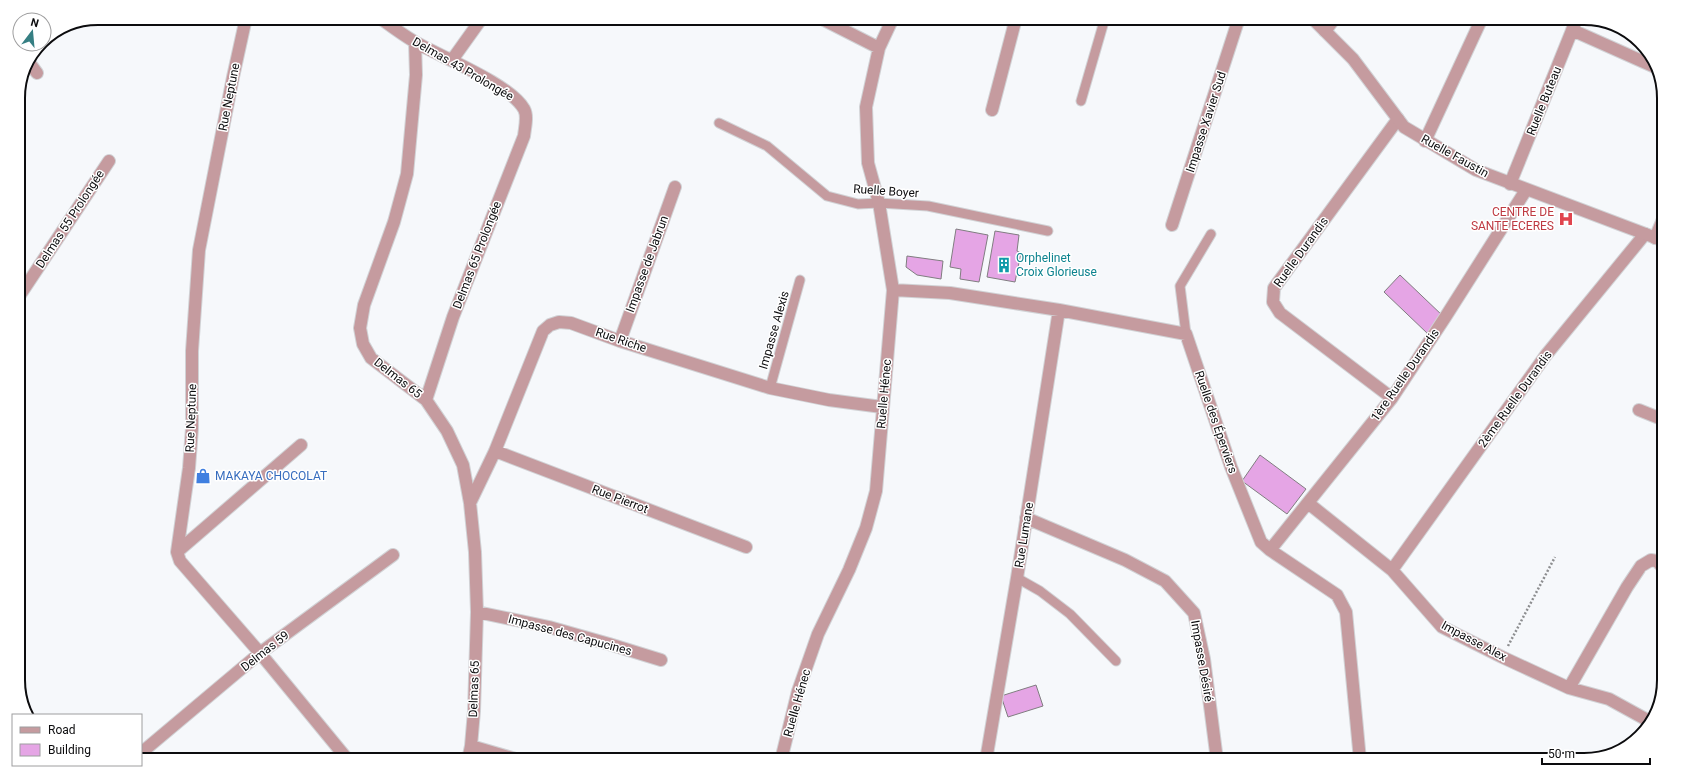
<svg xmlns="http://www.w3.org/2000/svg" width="1682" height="778" viewBox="0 0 1682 778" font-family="Roboto,sans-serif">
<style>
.building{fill:#e5a5e5;stroke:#807d80}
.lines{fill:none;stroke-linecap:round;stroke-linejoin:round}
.service-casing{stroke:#d1d2d5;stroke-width:11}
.minor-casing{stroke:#d1d2d5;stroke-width:14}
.tertiary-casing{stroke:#d1d2d5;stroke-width:14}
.path{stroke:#8d8e90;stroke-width:2.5;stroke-dasharray:2 2;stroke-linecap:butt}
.service{stroke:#c59b9f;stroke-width:9}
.minor{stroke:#c59b9f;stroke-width:12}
.tertiary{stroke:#c59b9f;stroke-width:12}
.labels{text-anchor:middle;stroke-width:3;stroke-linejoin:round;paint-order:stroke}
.street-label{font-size:12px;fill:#0c0c0e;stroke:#fff}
.health-label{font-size:12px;fill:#be3a42;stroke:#fff;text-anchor:end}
.culture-label{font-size:12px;fill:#0d838f;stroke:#fff;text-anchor:start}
.shop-label{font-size:12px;fill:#366cbe;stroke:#fff;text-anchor:start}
.rim{fill:none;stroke:#0c0c0e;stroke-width:2}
</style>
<rect width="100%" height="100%" fill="#f6f8fb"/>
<path class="building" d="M956,229l32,6 -9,47 -19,-3 1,-10 -11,-2z
M995,231l24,4 -2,16 4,2 -6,29 -28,-5z
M907,256l36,5 -2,18 -24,-4 -11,-8z
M1400,275l44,42 -16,17 -44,-42z
M1260,455l46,34 -19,25 -45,-33z
M1036,685l7,21 -35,11 -7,-21z"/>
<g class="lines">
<g class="service-casing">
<path id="service" d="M1081,101l24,-83
M719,123l48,23 60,50 31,8 21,-1 49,3 120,25
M1186,334l-6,-48 31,-52
M770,388l30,-108
M1017,578l23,13 30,23 46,47"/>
</g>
<g class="minor-casing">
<path id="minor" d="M246,18l-13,59 -34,173 -7,101v77l-3,40 -12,84 3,9 80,92 88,107
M380,18c11,8 23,17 35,24 26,15 95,42 109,67 4,7 1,18 0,27l-71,181 -27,83
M820,18l59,30
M1572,30l83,37
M1325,31l10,-13
M415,42l1,33 -9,99 -13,48 -30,83 -4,23 3,16 8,14 55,42 21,31 16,34 7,38 5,49 2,60 -3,99 -3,35 -3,14
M452,60l30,-42
M28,61l9,12
M992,110l24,-92
M1425,141l57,-123
M1510,184l67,-166
M1172,225l67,-207
M1655,238l9,-21
M893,290l57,3 109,17 127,24 45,133 30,75 9,8 67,45 9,17 14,148
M18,298l91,-137
M620,341l55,-154
M1392,398l-112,-85 -7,-11 1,-14 124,-169
M1639,410l25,10
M495,451l251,96
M470,503l25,-52 48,-120 7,-6 9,-3 12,1 49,18 150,47 59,12 53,7
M1308,503l84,67 50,57 60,30 67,31 40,11 40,22
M1026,518l99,42 40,21 29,32 10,46 13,101
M1270,550l122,-152 54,-82 80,-126
M177,552l124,-107
M1392,570l154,-215 99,-121
M477,612l72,15 60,17 52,16
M1569,688l58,-101 14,-21 10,-6 6,1 7,8
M471,746l48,14
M141,753l119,-100 133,-98
M781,760l17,-69 20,-57 31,-64 17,-42 10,-37 17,-201 -14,-87 -11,-40 -2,-56 13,-59 14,-30
M986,760l31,-182 42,-268"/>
</g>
<g class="tertiary-casing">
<path id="tertiary" d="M1312,18l41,41 51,68 72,43 188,71"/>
</g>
<path class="path" d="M1508,646l47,-89"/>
<use href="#service" class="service"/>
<use href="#minor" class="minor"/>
<use href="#tertiary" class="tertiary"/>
</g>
<defs>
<g id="hospital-bare" transform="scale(1.2)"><path d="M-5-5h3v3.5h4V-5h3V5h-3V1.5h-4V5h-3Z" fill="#e0444e" stroke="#fff" stroke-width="2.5" paint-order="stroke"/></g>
<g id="building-bare" transform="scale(1.2)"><path d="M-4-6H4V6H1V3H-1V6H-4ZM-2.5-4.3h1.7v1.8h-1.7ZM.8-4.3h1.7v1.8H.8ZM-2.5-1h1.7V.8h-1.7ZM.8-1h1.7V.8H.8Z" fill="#0f9aa8" stroke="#fff" stroke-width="2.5" paint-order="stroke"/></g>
<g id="shop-bare" transform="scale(1.2)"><path d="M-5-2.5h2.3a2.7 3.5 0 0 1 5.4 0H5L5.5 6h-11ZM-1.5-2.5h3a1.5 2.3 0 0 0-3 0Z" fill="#3f7fe0" stroke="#fff" stroke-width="2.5" paint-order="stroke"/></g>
</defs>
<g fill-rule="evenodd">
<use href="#hospital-bare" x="1566" y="219"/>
<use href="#building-bare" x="1004" y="265"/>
<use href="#shop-bare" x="203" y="476"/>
</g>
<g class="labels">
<g class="street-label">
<text transform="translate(463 69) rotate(30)" y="4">Delmas 43 Prolongée</text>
<text transform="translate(229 97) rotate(-79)" y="4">Rue Neptune</text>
<text transform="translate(1544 101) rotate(-68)" y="4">Ruelle Buteau</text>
<text transform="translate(1206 122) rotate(-72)" y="4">Impasse Xavier Sud</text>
<text transform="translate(1455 156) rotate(29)" y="4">Ruelle Faustin</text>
<text transform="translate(886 191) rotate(4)" y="4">Ruelle Boyer</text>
<text transform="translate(70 219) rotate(-57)" y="4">Delmas 55 Prolongée</text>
<text transform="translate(1301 252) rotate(-54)" y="4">Ruelle Durandis</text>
<text transform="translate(477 255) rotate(-69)" y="4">Delmas 65 Prolongée</text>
<text transform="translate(647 264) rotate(-70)" y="4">Impasse de Jabrun</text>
<text transform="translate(774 330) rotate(-74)" y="4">Impasse Alexis</text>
<text transform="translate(621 340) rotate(19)" y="4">Rue Riche</text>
<text transform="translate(1405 375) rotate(-55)" y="4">1ère Ruelle Durandis</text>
<text transform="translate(398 378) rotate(38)" y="4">Delmas 65</text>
<text transform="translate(884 394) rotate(-85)" y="4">Ruelle Hénec</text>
<text transform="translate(1515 399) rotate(-54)" y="4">2ème Ruelle Durandis</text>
<text transform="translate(191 418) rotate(-88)" y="4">Rue Neptune</text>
<text transform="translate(1216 422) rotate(71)" y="4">Ruelle des Éperviers</text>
<text transform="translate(620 499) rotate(21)" y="4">Rue Pierrot</text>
<text transform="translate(1024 535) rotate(-81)" y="4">Rue Lumane</text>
<text transform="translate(570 635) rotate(15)" y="4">Impasse des Capucines</text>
<text transform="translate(1474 641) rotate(28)" y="4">Impasse Alex</text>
<text transform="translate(265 651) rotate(-38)" y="4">Delmas 59</text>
<text transform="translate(1202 661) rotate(80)" y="4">Impasse Désiré</text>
<text transform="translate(474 689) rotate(-88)" y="4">Delmas 65</text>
<text transform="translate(797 703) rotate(-74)" y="4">Ruelle Hénec</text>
</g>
<g class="health-label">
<text x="1554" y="216">CENTRE DE<tspan x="1554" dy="14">SANTE ECERES</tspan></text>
</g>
<g class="culture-label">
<text x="1016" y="262">Orphelinet<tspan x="1016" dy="14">Croix Glorieuse</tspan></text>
</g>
<g class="shop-label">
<text x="215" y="480">MAKAYA CHOCOLAT</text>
</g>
</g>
<path d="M0 0H1682V778H0ZM98 25H1584A73 73 0 0 1 1657 98V680A73 73 0 0 1 1584 753H98A73 73 0 0 1 25 680V98A73 73 0 0 1 98 25Z" fill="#fff" fill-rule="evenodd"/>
<path class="rim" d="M98 25H1584A73 73 0 0 1 1657 98V680A73 73 0 0 1 1584 753H98A73 73 0 0 1 25 680V98A73 73 0 0 1 98 25Z"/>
<rect x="12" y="714" width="130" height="52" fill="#ffffff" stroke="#9e9e9f"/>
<rect x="20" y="727" width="20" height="6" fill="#c59b9f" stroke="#9e9e9f"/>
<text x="48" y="734" font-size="12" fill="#0c0c0e">Road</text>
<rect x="20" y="744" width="20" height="12" fill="#e5a5e5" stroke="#9e9e9f"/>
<text x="48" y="754" font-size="12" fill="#0c0c0e">Building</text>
<g transform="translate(32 32) rotate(16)"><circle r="19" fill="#ffffff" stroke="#9e9e9f"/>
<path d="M0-3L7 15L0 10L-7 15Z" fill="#367f83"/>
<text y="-6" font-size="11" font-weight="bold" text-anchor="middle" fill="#0c0c0e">N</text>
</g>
<path d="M1542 758v6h108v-6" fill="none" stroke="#0c0c0e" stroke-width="2"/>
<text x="1548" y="758" font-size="12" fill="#0c0c0e" stroke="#ffffff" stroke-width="3" paint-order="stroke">50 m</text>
</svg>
